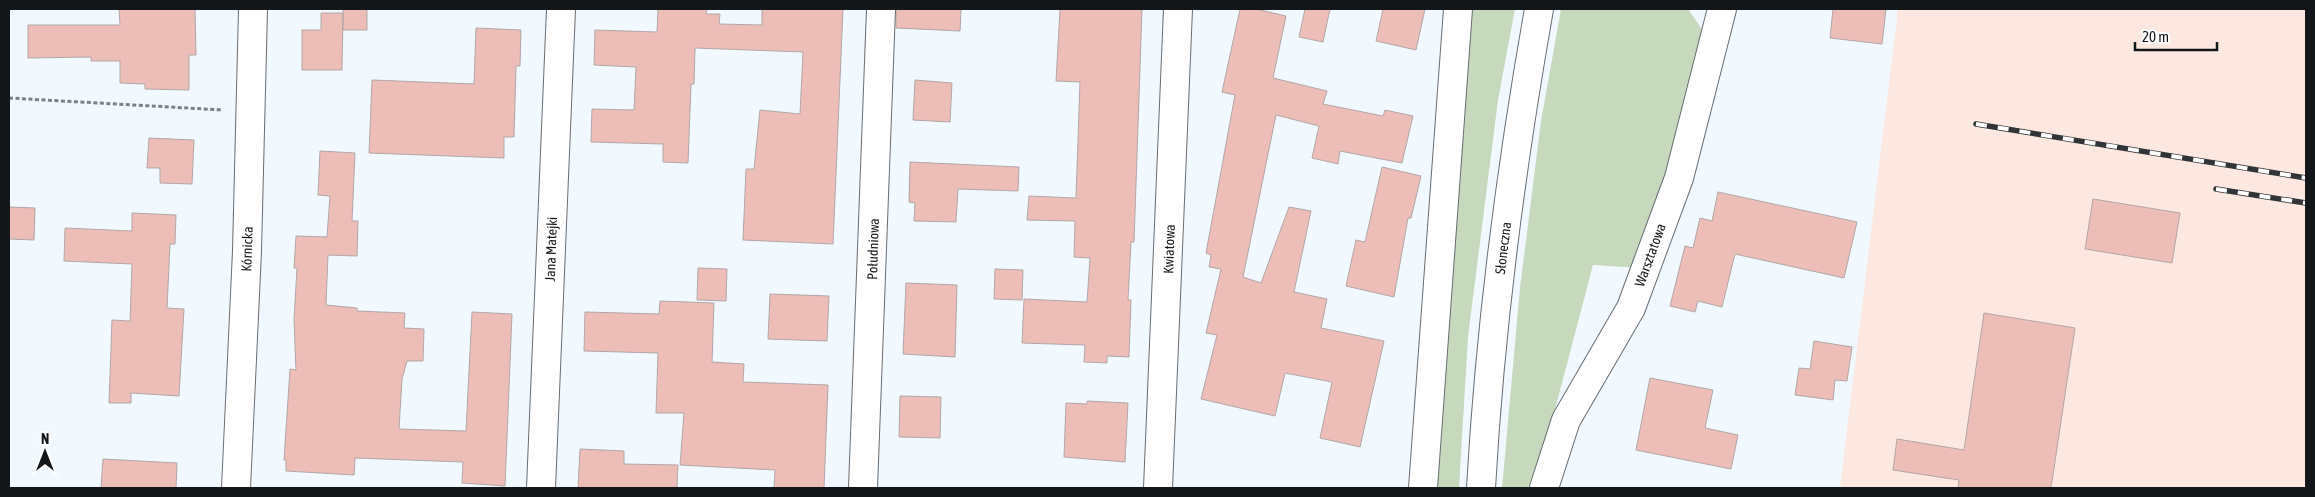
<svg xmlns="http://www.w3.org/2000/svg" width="2315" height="497" viewBox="0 0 2315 497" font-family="'Asap Condensed',sans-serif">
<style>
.industrial{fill:#fce8e0}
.green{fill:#c6d9bc}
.building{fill:#edbdb8;stroke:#b1a7a6}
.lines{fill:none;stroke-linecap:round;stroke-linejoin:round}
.street-casing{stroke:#666c71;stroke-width:30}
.secondary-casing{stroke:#666c71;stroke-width:30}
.path{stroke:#7b8084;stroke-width:3;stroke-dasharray:4 2.5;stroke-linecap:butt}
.street{stroke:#fff;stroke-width:28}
.secondary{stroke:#fff;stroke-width:28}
.rail-casing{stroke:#303436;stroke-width:5.5}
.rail{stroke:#fff;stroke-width:4;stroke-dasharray:11;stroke-linecap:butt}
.labels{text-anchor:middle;stroke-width:4.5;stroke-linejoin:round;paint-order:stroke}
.street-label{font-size:14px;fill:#141719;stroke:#fff}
</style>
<rect width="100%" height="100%" fill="#f1f8fe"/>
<path class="industrial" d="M1898,9h408v479h-466z"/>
<path class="green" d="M1462,9h53l-17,91 -30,237 -9,151h-26z
M1561,9h127l15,22 -63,237 -47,-3 -41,156 -24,67h-26l18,-200 21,-167z"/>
<path class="building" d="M119,9h76l1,46h-7v35l-44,-1v-5l-25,-1v-22h-29v-4l-63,1v-33h92z
M343,9h24v21h-24z
M658,9h49l-1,5h14l-1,10 43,1v-16h81l-10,235 -90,-4 3,-71h8l6,-59 40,4 3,-62 -108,-4 -1,36h-3l-3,79 -25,-1v-18l-72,-2 1,-33 42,1 2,-43 -42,-2 1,-35 62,2z
M896,9h65l-1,22 -64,-3z
M1060,9h82l-8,233h-3l-3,58h3l-2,57 -22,-1v7l-23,-1 1,-17 -63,-2 2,-44 63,3 3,-44 -16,-1 1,-36 -48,-1 2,-24 47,2 4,-116 -24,-1z
M1240,9h16l30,7 -13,62 54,13 -4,13 60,12 2,-6 28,6 -11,47 -62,-12 -2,13 -26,-6 7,-32 -43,-11 -33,162 18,6 28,-76 22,4 -17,81 33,7 -6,29 63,13 -24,106 -40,-9 12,-56 -47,-9 -10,43 -74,-17 16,-64 -11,-2 15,-64 -12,-2 2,-12 -5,-2 29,-158 -13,-3z
M1305,9h25l-7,33 -24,-5z
M1383,9h42l-9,41 -40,-9z
M1833,9h53l-4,35 -52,-6z
M321,13h22l-1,57h-40v-40h19z
M476,28l45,2 -1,36h-4l-2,71h-10v21l-135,-5 3,-73 102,4z
M915,80l37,3 -2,39 -37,-2z
M149,138l45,2 -2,44 -32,-1v-15h-13z
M320,151l35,2 -3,68h6l-1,35 -29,-1 -2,50 31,3v3l48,2 -1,15 20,1 -1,32h-16l-5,18 -3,50 67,2 6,-119 40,2 -7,172 -43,-3 1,-21 -108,-4 -1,17 -68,-4v-11h-2l6,-91 6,1 -2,-50 3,-52h-3l2,-32 31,1 3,-41 -12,-1z
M910,162l109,5 -1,24 -60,-2 -2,33 -42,-1 1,-18 -6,-1z
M1382,167l39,9 -10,42h-3l-14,79 -48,-11 10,-46 9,2z
M1718,192l139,30 -13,56 -109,-24 -13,53 -24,-6 -3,11 -25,-6 15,-60 8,2 7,-30 12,3z
M2093,199l87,14 -8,50 -87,-14z
M9,207l26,1 -1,32 -25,-1z
M132,213l44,2 -1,29h-5l-3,64 17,1 -5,87 -48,-3v10h-22l3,-83 18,1 2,-57 -68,-3 1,-33 67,3z
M698,268l29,1 -1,32 -29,-1z
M995,269l28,1 -1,30 -28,-1z
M906,283l51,2 -2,72 -52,-3z
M770,294l59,2 -2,45 -59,-2z
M660,301l54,2 -2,59 32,2 -1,18 85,3 -4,103h-50l1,-18 -95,-5 4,-52h-28l2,-60 -74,-2 1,-39 74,2z
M1984,313l91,15 -24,160h-93l1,-8 -66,-10 4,-31 67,11z
M1814,341l38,6 -5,34 -12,-1 -2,20 -38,-5 4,-27 11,1z
M1650,378l63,12 -8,38 33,7 -7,34 -95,-19z
M900,396l41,1 -1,41 -41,-1z
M1087,401l41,2 -3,59 -61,-5 2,-54 21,1z
M580,449l44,2v13l54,1 -1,23h-99z
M103,459l74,4 -1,25h-75z"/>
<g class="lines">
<g class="street-casing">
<path id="street" d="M236,488l11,-237 6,-242
M541,488l20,-479
M863,488l18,-479
M1158,488l20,-479
M1423,488l35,-479
M1544,488l22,-68 65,-112 48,-130 43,-169"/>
</g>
<g class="secondary-casing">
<path id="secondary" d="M1481,488c9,-161 30,-321 58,-479"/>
</g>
<path class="path" d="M9,98l214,12"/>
<use href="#street" class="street"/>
<use href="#secondary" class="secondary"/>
<g class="rail-casing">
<path id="rail" d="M1976,124l330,54
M2216,189l90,14"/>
</g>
<use href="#rail" class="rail"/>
</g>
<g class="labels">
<g class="street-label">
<text transform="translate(1503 248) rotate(-83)" y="5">Słoneczna</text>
<text transform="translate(247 249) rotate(-88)" y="5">Kórnicka</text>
<text transform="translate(551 249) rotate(-88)" y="5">Jana Matejki</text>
<text transform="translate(873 249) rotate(-88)" y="5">Południowa</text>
<text transform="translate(1169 249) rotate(-88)" y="5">Kwiatowa</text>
<text transform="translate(1650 255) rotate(-70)" y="5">Warsztatowa</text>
</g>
</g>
<rect width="2315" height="497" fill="none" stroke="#141719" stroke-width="20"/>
<g transform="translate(45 452)" stroke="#ffffff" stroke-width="4" paint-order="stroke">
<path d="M0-4L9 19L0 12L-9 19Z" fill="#141719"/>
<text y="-8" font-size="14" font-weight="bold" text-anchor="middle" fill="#141719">N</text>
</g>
<path d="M2135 42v8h82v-8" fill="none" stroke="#141719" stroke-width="2.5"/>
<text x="2142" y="42" font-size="15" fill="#141719" stroke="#ffffff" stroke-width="4" paint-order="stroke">20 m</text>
</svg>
